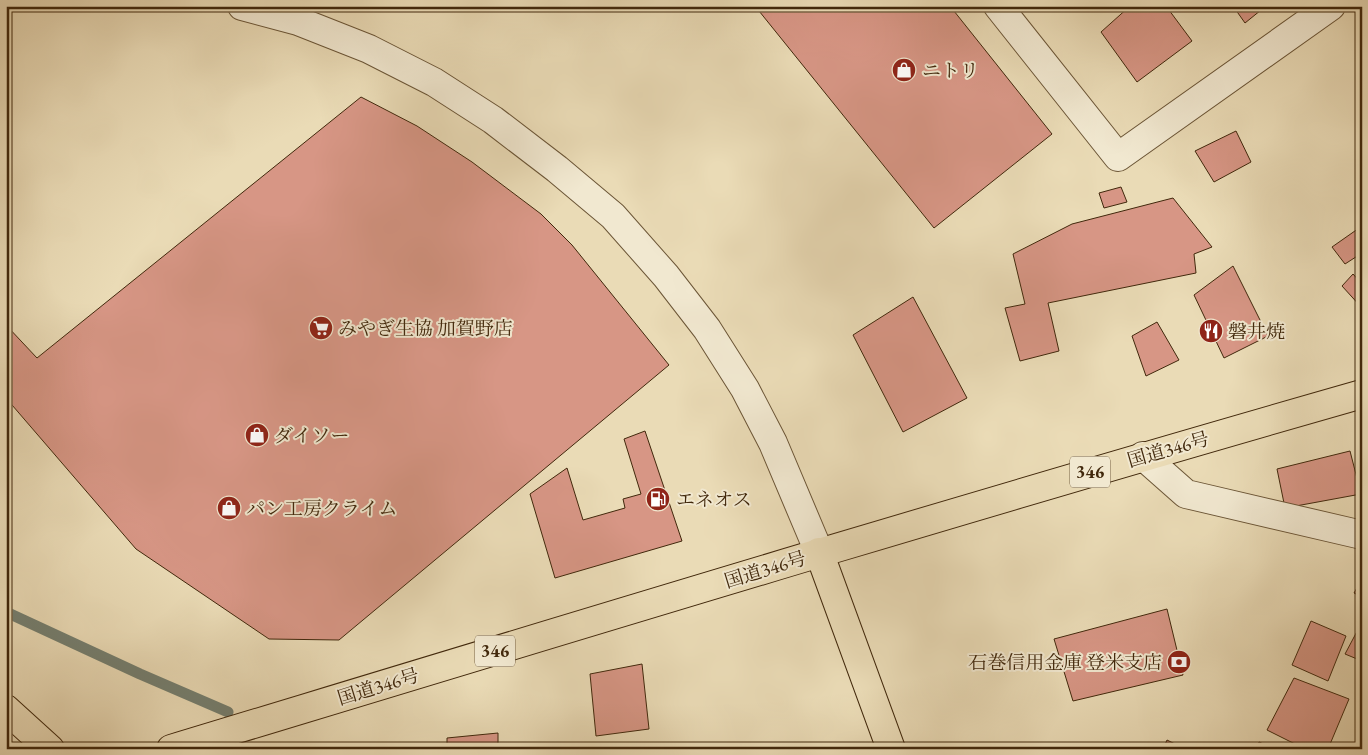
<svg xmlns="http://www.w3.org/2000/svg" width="1368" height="755" viewBox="0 0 1368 755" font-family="'EB Garamond','Noto Serif JP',serif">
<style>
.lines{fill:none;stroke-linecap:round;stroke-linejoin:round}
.stream{stroke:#768071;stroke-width:11}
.building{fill:#d79685;stroke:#41280c}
.minor-casing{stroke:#6b5536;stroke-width:30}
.major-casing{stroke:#41280c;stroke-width:30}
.highway-casing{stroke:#41280c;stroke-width:30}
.minor{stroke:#f1e8d0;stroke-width:28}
.major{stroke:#eadbb6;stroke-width:28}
.highway{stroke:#eadbb6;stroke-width:28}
.labels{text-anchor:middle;stroke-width:4;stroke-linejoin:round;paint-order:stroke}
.shield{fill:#f1e8d0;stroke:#766247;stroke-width:1}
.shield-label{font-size:18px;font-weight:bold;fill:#41280c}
.poi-label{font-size:19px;fill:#41280c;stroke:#f1e8d0;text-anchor:start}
.street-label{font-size:19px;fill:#41280c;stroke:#f1e8d0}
</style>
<rect width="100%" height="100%" fill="#eadbb6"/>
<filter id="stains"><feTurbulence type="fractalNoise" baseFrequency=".004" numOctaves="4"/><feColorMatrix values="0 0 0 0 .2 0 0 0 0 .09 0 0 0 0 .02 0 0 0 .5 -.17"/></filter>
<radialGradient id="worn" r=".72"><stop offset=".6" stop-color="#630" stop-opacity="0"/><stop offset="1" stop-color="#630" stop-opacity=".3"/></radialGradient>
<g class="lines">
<path class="stream" d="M6,612l134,62 88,38"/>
</g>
<path class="building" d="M755,6h195l102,128 -118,94z
M1130,6h36l26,35 -55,41 -36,-50z
M1233,6h33l-21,17z
M361,97l56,29 55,36 69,52 31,31 97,120 -330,275 -70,-1 -133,-90 -130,-151v-73l31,33z
M1236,131l15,31 -37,20 -19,-31z
M1121,187l6,15 -23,6 -5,-15z
M1173,198l39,49 -18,7 2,19 -148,30 11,48 -39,10 -15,-53 20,-4 -12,-50 59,-30z
M1362,226v27l-17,11 -13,-17z
M1233,266l35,70 -44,22 -30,-63z
M1353,274l9,10v24l-20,-22z
M913,297l54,101 -64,34 -50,-97z
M1157,322l22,38 -33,16 -14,-40z
M645,431l37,110 -127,37 -25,-84 37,-26 16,52 42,-12 -2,-9 18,-5 -17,-55z
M1350,451l11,43 -76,14 -8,-39z
M1362,579v18l-8,-4z
M1167,609l16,66 -110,26 -19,-62z
M1311,621l35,15 -18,45 -36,-16z
M1362,622v39l-17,-7z
M642,664l7,65 -53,7 -6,-62z
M1294,678l55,21 -21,50h-23l-38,-19z
M498,733v16h-51v-11z
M1167,740l18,9h-22z
M1259,742l15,7h-17z"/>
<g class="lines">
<g class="minor-casing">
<path id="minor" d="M242,6l56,15 71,28 65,33 59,38 64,49 56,47 53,60 41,53 38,60 28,54 46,109
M998,6l120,151 213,-151
M1143,456l43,38 176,41"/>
</g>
<g class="major-casing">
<path id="major" d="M819,552l72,197
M6,709l44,40"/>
</g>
<g class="highway-casing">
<path id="highway" d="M171,749c396,-120 792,-241 1191,-355"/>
</g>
<use href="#minor" class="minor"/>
<use href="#major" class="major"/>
<use href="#highway" class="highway"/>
</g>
<defs>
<g id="shop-disc" transform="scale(1.25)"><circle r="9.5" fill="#8f2418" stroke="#f1e8d0"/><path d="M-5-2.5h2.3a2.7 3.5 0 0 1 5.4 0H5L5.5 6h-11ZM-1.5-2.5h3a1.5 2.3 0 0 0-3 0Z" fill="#fff"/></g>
<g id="supermarket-disc" transform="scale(1.25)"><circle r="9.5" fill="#8f2418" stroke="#f1e8d0"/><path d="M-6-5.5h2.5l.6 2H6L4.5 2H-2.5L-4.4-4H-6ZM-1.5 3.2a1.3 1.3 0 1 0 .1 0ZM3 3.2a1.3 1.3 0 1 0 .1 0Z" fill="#fff"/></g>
<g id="restaurant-disc" transform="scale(1.25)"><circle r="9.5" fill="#8f2418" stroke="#f1e8d0"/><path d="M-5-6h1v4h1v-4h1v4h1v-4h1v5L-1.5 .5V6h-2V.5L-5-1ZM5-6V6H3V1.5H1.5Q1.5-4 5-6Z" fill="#fff"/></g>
<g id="fuel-disc" transform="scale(1.25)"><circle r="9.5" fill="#8f2418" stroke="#f1e8d0"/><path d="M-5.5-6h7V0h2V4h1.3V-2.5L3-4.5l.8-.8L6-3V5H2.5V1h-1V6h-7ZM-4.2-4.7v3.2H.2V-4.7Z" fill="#fff"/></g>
<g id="bank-disc" transform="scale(1.25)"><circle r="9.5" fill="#8f2418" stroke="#f1e8d0"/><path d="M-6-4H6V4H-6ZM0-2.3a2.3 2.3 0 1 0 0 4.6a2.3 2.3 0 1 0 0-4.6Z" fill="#fff"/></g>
</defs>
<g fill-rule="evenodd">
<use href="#shop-disc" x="904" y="70"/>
<use href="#supermarket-disc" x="321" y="328"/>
<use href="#restaurant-disc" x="1211" y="331"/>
<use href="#shop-disc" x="257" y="435"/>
<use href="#fuel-disc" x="658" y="499"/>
<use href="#shop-disc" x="229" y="508"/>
<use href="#bank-disc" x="1179" y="662"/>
</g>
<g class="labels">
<g class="shield">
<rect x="1070" y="456.5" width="40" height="31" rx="4"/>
<rect x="475" y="635.5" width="40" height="31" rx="4"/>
</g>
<g class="shield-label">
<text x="1090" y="478">346</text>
<text x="495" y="657">346</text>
</g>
<g class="poi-label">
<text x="922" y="77">ニトリ</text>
<text x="338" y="335">みやぎ生協 加賀野店</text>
<text x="1228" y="338">磐井焼</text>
<text x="274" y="442">ダイソー</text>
<text x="676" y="506">エネオス</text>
<text x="246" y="515">パン工房クライム</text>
<text x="1162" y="669" text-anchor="end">石巻信用金庫 登米支店</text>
</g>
<g class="street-label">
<text transform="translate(1168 449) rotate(-16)" y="7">国道346号</text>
<text transform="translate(765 569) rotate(-17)" y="7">国道346号</text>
<text transform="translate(378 686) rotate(-17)" y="7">国道346号</text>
</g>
</g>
<rect width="1368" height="755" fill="none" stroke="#eadbb6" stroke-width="25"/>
<rect x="8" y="8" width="1353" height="740" fill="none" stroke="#41280c" stroke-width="2.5"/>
<rect x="12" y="12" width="1343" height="730" fill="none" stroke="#41280c"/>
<rect width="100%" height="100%" filter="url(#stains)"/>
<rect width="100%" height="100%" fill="url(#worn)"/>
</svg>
